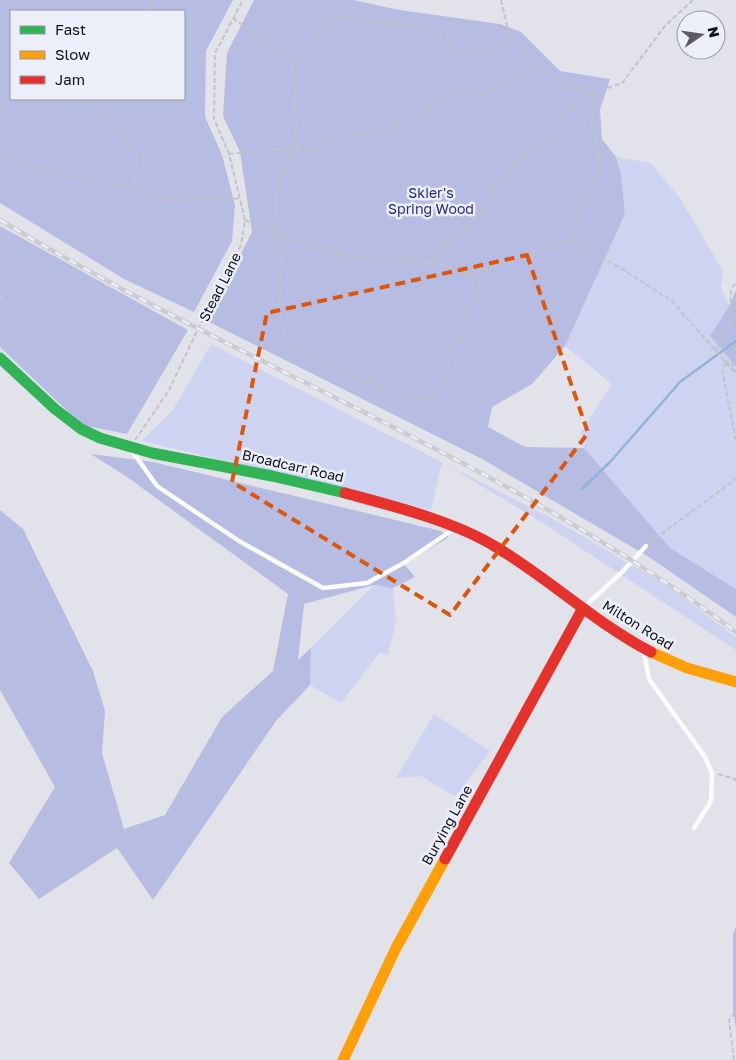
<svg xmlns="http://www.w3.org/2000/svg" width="736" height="1060" viewBox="0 0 736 1060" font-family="'Golos Text',sans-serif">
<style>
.green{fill:#ced3f2}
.forest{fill:#b7bce2;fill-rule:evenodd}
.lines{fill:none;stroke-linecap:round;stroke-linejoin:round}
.stream{stroke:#91b3da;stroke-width:2.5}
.path{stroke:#c3c3c6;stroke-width:2;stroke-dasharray:5 2.5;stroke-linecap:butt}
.lane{stroke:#fbfbfc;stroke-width:4.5}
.fast{stroke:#30b455;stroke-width:11}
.slow{stroke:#ff9f0a;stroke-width:11}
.jam{stroke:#e5322d;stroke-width:11}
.rail-casing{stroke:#cbccce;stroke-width:4.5}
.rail{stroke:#eceefa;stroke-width:2.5;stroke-dasharray:8;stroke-linecap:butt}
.marked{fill:none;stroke:#dd560d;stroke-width:4;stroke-dasharray:10 6;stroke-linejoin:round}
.labels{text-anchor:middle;stroke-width:5;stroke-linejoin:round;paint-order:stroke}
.park-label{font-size:14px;fill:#2d2d77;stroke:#eceefa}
.street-label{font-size:14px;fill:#121317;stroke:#eceefa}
</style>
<rect width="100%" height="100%" fill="#e2e3ea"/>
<path class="green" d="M616,157l35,6 30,37 42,71 -2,16 8,19 -19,30 26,31v222l-66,-40 -86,-101 -3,-16 31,-48 -47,-38 60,-132 -4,-41z
M211,344l344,176 111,65 70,52v13l-195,-128 -99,-60 -11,48 -289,-69 31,-31z
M374,585l19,3 3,33 -8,34 -9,-2 -38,50 -31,-18 1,-37z
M434,714l56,37 -35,46 -34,-21 -25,2z"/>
<path class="forest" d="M0,0h233l-27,51 -1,66 17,38 13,50 -3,36 -38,71 -70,-33 -124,-76zM11,11h173v88h-173z
M254,0h99l47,10 100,14 21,8 39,39 50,8 -10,31 2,29 14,18 5,16 4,41 -60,132 -33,38 -40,23 -4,20 37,20 59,1 86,100 66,41v28l-87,-60 -167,-98 -275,-138 45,-89 -12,-80 -17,-36 4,-63z
M0,226l188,104 -61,104 -45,-9 -82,-78v-49l1,-2 -1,-1z
M736,290v77l-26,-31 19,-30z
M91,454l62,8 288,69 8,6 -45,27 11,13 -22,11 -19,-3 -70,19 -6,56 13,-12 -1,37 -34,36 -123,179 -36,-52 -78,51 -30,-36 46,-76 -55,-97v-180l23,19 70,142 12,40 -3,42 22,76 41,-14 57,-98 51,-46 15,-77 -161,-117z
M736,926v103l-3,-20v-74z"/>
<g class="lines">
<path class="stream" d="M582,489l29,-28 69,-79 56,-41"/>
<path class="path" d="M501,0l9,38
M148,11l7,-11
M233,18l60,45
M93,99l42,50 2,20 -3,20
M0,154l6,4 50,16 78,15 27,7 21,3 35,-3 23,3
M229,154l68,-6 -4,-85 41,-46 95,10 24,22 30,6 27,-17 26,30
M245,220l28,14 81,24 78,3 40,13 96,-34 16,-29 -3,-11c21,-18 19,-39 15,-64 -1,-5 -4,-10 -4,-15 -1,-8 2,-19 4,-27l-27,16 -16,28 -24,13 -17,15 -10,16 -7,5 -12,22 -23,24 -17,13 -11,15
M273,234l5,-54 11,-21 8,-11 19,2 9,-7 19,-9 10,1 31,-5 11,-4 33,-16 8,-9 15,-8 12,-2 17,5 15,-12h8l32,-16 17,6 4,7 39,13 12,-6 14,-5 43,-57 28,-26
M282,235l-3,74 9,36 123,55 26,-5 37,-103 -2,-18
M568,240l51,27 53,34 64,73
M715,351l14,-24 2,-37 5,-8
M724,361l6,1 6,10
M726,363l-4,6 14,72
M135,440l33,-48 39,-82 34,-65 4,-25 -16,-66 -15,-35 1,-66 28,-53
M649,543l87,-64
M718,774l17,5 1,2
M734,1060l-5,-40 7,-8"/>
<path class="lane" d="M132,451l25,35 82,55 84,47 44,-5 35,-19 52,-35
M583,608l39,-36 24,-26
M644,652l5,27 56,78 7,16 -1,28 -17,27"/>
<path class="fast" d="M0,358l55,51 26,20 19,9 52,15 120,23 73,17"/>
<path class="slow" d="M651,652l36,16 49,14
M343,1060l53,-112 49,-89"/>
<path class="jam" d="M345,493c48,13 109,28 151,54 54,32 99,76 155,105
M445,859l138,-251"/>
<g class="rail-casing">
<path id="rail" d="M0,220c241,145 510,243 736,412"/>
</g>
<use href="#rail" class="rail"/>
</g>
<path class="marked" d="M527,255l61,178 -138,182 -218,-133 35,-169z"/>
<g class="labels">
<g class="park-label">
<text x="431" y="198">Skier's<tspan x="431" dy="16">Spring Wood</tspan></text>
</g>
<g class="street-label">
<text transform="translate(220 287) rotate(-63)" y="5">Stead Lane</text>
<text transform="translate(293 466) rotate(13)" y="5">Broadcarr Road</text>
<text transform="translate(638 625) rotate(32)" y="5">Milton Road</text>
<text transform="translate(447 825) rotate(-61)" y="5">Burying Lane</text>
</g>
</g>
<rect x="10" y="10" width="175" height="90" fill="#eceefa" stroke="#95969f"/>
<rect x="20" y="26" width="25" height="8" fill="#30b455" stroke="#95969f"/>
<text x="55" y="35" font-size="15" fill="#121317">Fast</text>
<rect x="20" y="51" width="25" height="8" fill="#ff9f0a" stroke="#95969f"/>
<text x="55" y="60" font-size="15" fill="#121317">Slow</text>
<rect x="20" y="76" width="25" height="8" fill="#e5322d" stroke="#95969f"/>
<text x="55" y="85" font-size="15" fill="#121317">Jam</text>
<g transform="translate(701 35) rotate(77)"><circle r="24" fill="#eceefa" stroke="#95969f"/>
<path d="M0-4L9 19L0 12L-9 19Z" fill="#5b5c61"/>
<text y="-8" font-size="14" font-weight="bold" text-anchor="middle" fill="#121317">N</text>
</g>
</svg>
